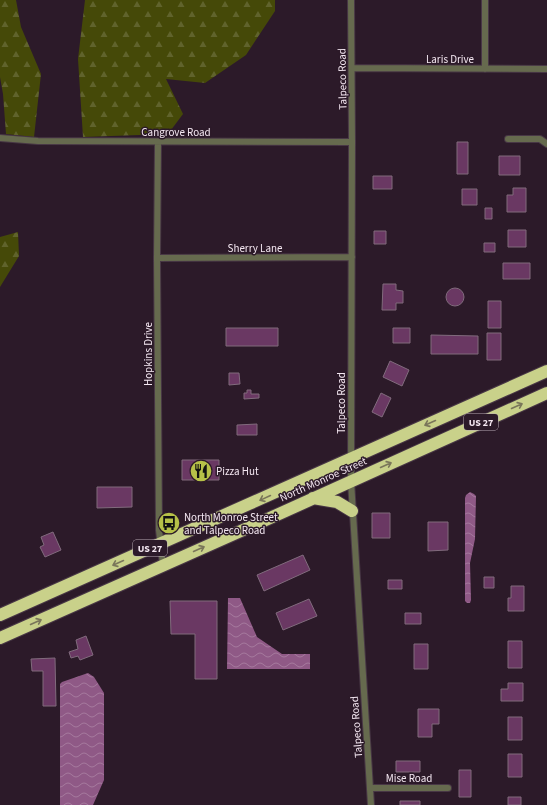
<svg xmlns="http://www.w3.org/2000/svg" width="547" height="805" viewBox="0 0 547 805" font-family="'Source Sans 3',sans-serif">
<style>
.forest{fill:url(#forest-firs)}
.water{fill:url(#water-waves)}
.building{fill:#6a3863;stroke:#816b7d}
.lines{fill:none;stroke-linecap:round;stroke-linejoin:round}
.street-casing{stroke:#483745;stroke-width:8}
.highway-casing{stroke:#483745;stroke-width:14}
.street{stroke:#666a4e;stroke-width:6}
.highway{stroke:#c9d18a;stroke-width:12}
.oneway{stroke:#7a765a}
.labels{text-anchor:middle;stroke-width:3;stroke-linejoin:round;paint-order:stroke}
.shield{fill:#2c1a29;stroke:#b8aab5;stroke-width:1}
.shield-label{font-size:10px;font-weight:bold;fill:#f4e7f1}
.street-label{font-size:11px;fill:#f4e7f1;stroke:#2c1a29}
.poi-label{font-size:11px;fill:#f4e7f1;stroke:#2c1a29;text-anchor:start}
</style>
<defs>
<pattern id="forest-firs" width="22" height="20" patternUnits="userSpaceOnUse"><rect width="22" height="20" fill="#454908"/><path d="M5 1l3.5 6h-7zM16 11l3.5 6h-7z" fill="#60632c"/></pattern>
<pattern id="water-waves" width="16" height="10" patternUnits="userSpaceOnUse"><rect width="16" height="10" fill="#8f5986"/><path d="M0 5q4-4 8 0t8 0" fill="none" stroke="#a5799d"/></pattern>
</defs>
<rect width="100%" height="100%" fill="#2c1a29"/>
<path class="forest" d="M0,0h16l5,27 20,47 -7,63 -28,-3 -3,-40 -3,-17z
M85,0h190v11l-29,44 -41,28 -39,-4 17,35 -15,20 -85,3 -5,-78z
M18,232l1,24 -19,31v-50z"/>
<path class="water" d="M470,492l4,2 2,2 -1,43 -5,24 1,37 -1,3h-3l-2,-2v-103l1,-3z
M228,598h12l17,39 25,17h28v15h-83z
M88,673l6,4 10,16v87l-11,25h-33v-121l2,-2z"/>
<path class="building" d="M457,142h11v32h-11z
M499,156h21v19h-21z
M373,176h19v13h-19z
M513,188h13v24h-19v-17h6z
M462,189h15v16h-15z
M485,208h7v11h-7z
M508,230h18v17h-18z
M374,231h12v13h-12z
M484,243h11v9h-11z
M503,263h27v16h-27z
M383,284h13v6l7,1v12h-7v7h-14z
M446 297a9 9 0 1 1 18 0a9 9 0 1 1-18 0Z
M488,301h13v27h-13z
M226,328h52v18h-52z
M393,328h17v15h-17z
M487,333h14v27h-14z
M431,335l47,1v18h-47z
M390,361l19,9 -7,16 -19,-9z
M229,373h10l1,11 -11,1z
M247,390h4v4h8v4l-15,1v-6h3z
M381,393l10,5 -9,19 -10,-5z
M257,424v11h-20v-10z
M182,460h37v20h-37z
M97,487h35v20l-35,1z
M372,513h18v25h-18z
M428,522h20v28l-20,1z
M53,532l8,18 -16,7 -5,-10 4,-2 -3,-8z
M303,555l7,15 -46,21 -7,-16z
M484,577h10v11h-10z
M388,580h14v9h-14z
M511,586h13v25h-16v-13h3z
M309,599l8,17 -34,14 -7,-17z
M170,601h47v78h-22v-45h-24z
M405,613h16v11h-16z
M86,636l7,19 -13,5 -2,-4 -7,2 -2,-6 9,-3 -2,-9z
M508,641h14v27h-14z
M414,644h14v25h-14z
M55,658l1,48h-13v-35h-11l-1,-12z
M508,683h15v18h-22v-12h7z
M418,709h21v15h-7v13h-14z
M508,717h14v23h-14z
M508,754h14v23h-14z
M396,761h24v11h-24z
M459,770h12v27h-12z
M508,797h13v8h-13z
M400,801h20v4h-20z"/>
<g class="lines">
<g class="street-casing">
<path id="street" d="M351,0l1,142 -1,339 20,324
M352,68l195,1
M485,69v-69
M0,138l38,3 314,1
M508,139h32l7,5
M158,142l-1,116 2,272 4,35
M157,258l195,-1
M370,788h78"/>
</g>
<g class="highway-casing">
<path id="highway" d="M313,498l24,4 15,9
M0,615l547,-244
M0,638l270,-120 277,-125"/>
</g>
<use href="#street" class="street"/>
<use href="#highway" class="highway"/>
</g>
<defs><path id="oneway-shaft" d="M-6 0H5M1.5-3L5.5 0L1.5 3" fill="none" stroke-width="1.6" stroke-linecap="round" stroke-linejoin="round"/></defs>
<g class="oneway">
<use href="#oneway-shaft" transform="translate(517 406) rotate(-24)"/>
<use href="#oneway-shaft" transform="translate(430 423) rotate(156)"/>
<use href="#oneway-shaft" transform="translate(386 465) rotate(-24)"/>
<use href="#oneway-shaft" transform="translate(265 498) rotate(155)"/>
<use href="#oneway-shaft" transform="translate(199 549) rotate(-24)"/>
<use href="#oneway-shaft" transform="translate(118 563) rotate(156)"/>
<use href="#oneway-shaft" transform="translate(36 622) rotate(-24)"/>
</g>
<defs>
<g id="restaurant-disc" transform="scale(1.15)"><circle r="9.5" fill="#b7c148" stroke="#2c1a29"/><path d="M-5-6h1v4h1v-4h1v4h1v-4h1v5L-1.5 .5V6h-2V.5L-5-1ZM5-6V6H3V1.5H1.5Q1.5-4 5-6Z" fill="#111"/></g>
<g id="bus-disc" transform="scale(1.15)"><circle r="9.5" fill="#b7c148" stroke="#2c1a29"/><path d="M-5-6H5V4H4V6H2V4H-2V6H-4V4H-5ZM-3.5-4V0h7V-4ZM-3.5 1.2v1.5H-2V1.2ZM2 1.2v1.5H3.5V1.2Z" fill="#111"/></g>
</defs>
<g fill-rule="evenodd">
<use href="#restaurant-disc" x="201" y="471"/>
<use href="#bus-disc" x="169" y="523"/>
</g>
<g class="labels">
<g class="shield">
<rect x="464" y="414" width="34" height="16" rx="3"/>
<rect x="133" y="540" width="34" height="16" rx="3"/>
</g>
<g class="shield-label">
<text x="481" y="426">US 27</text>
<text x="150" y="552">US 27</text>
</g>
<g class="street-label">
<text x="450" y="63">Laris Drive</text>
<text transform="translate(342 79) rotate(-91)" y="4">Talpeco Road</text>
<text x="176" y="136">Cangrove Road</text>
<text x="255" y="252">Sherry Lane</text>
<text transform="translate(148 354) rotate(-90)" y="4">Hopkins Drive</text>
<text transform="translate(341 403) rotate(-90)" y="4">Talpeco Road</text>
<text transform="translate(323 479) rotate(-24)" y="4">North Monroe Street</text>
<text transform="translate(356 727) rotate(-94)" y="4">Talpeco Road</text>
<text x="409" y="782">Mise Road</text>
</g>
<g class="poi-label">
<text x="216" y="475">Pizza Hut</text>
<text x="184" y="521">North Monroe Street<tspan x="184" dy="13">and Talpeco Road</tspan></text>
</g>
</g>
</svg>
